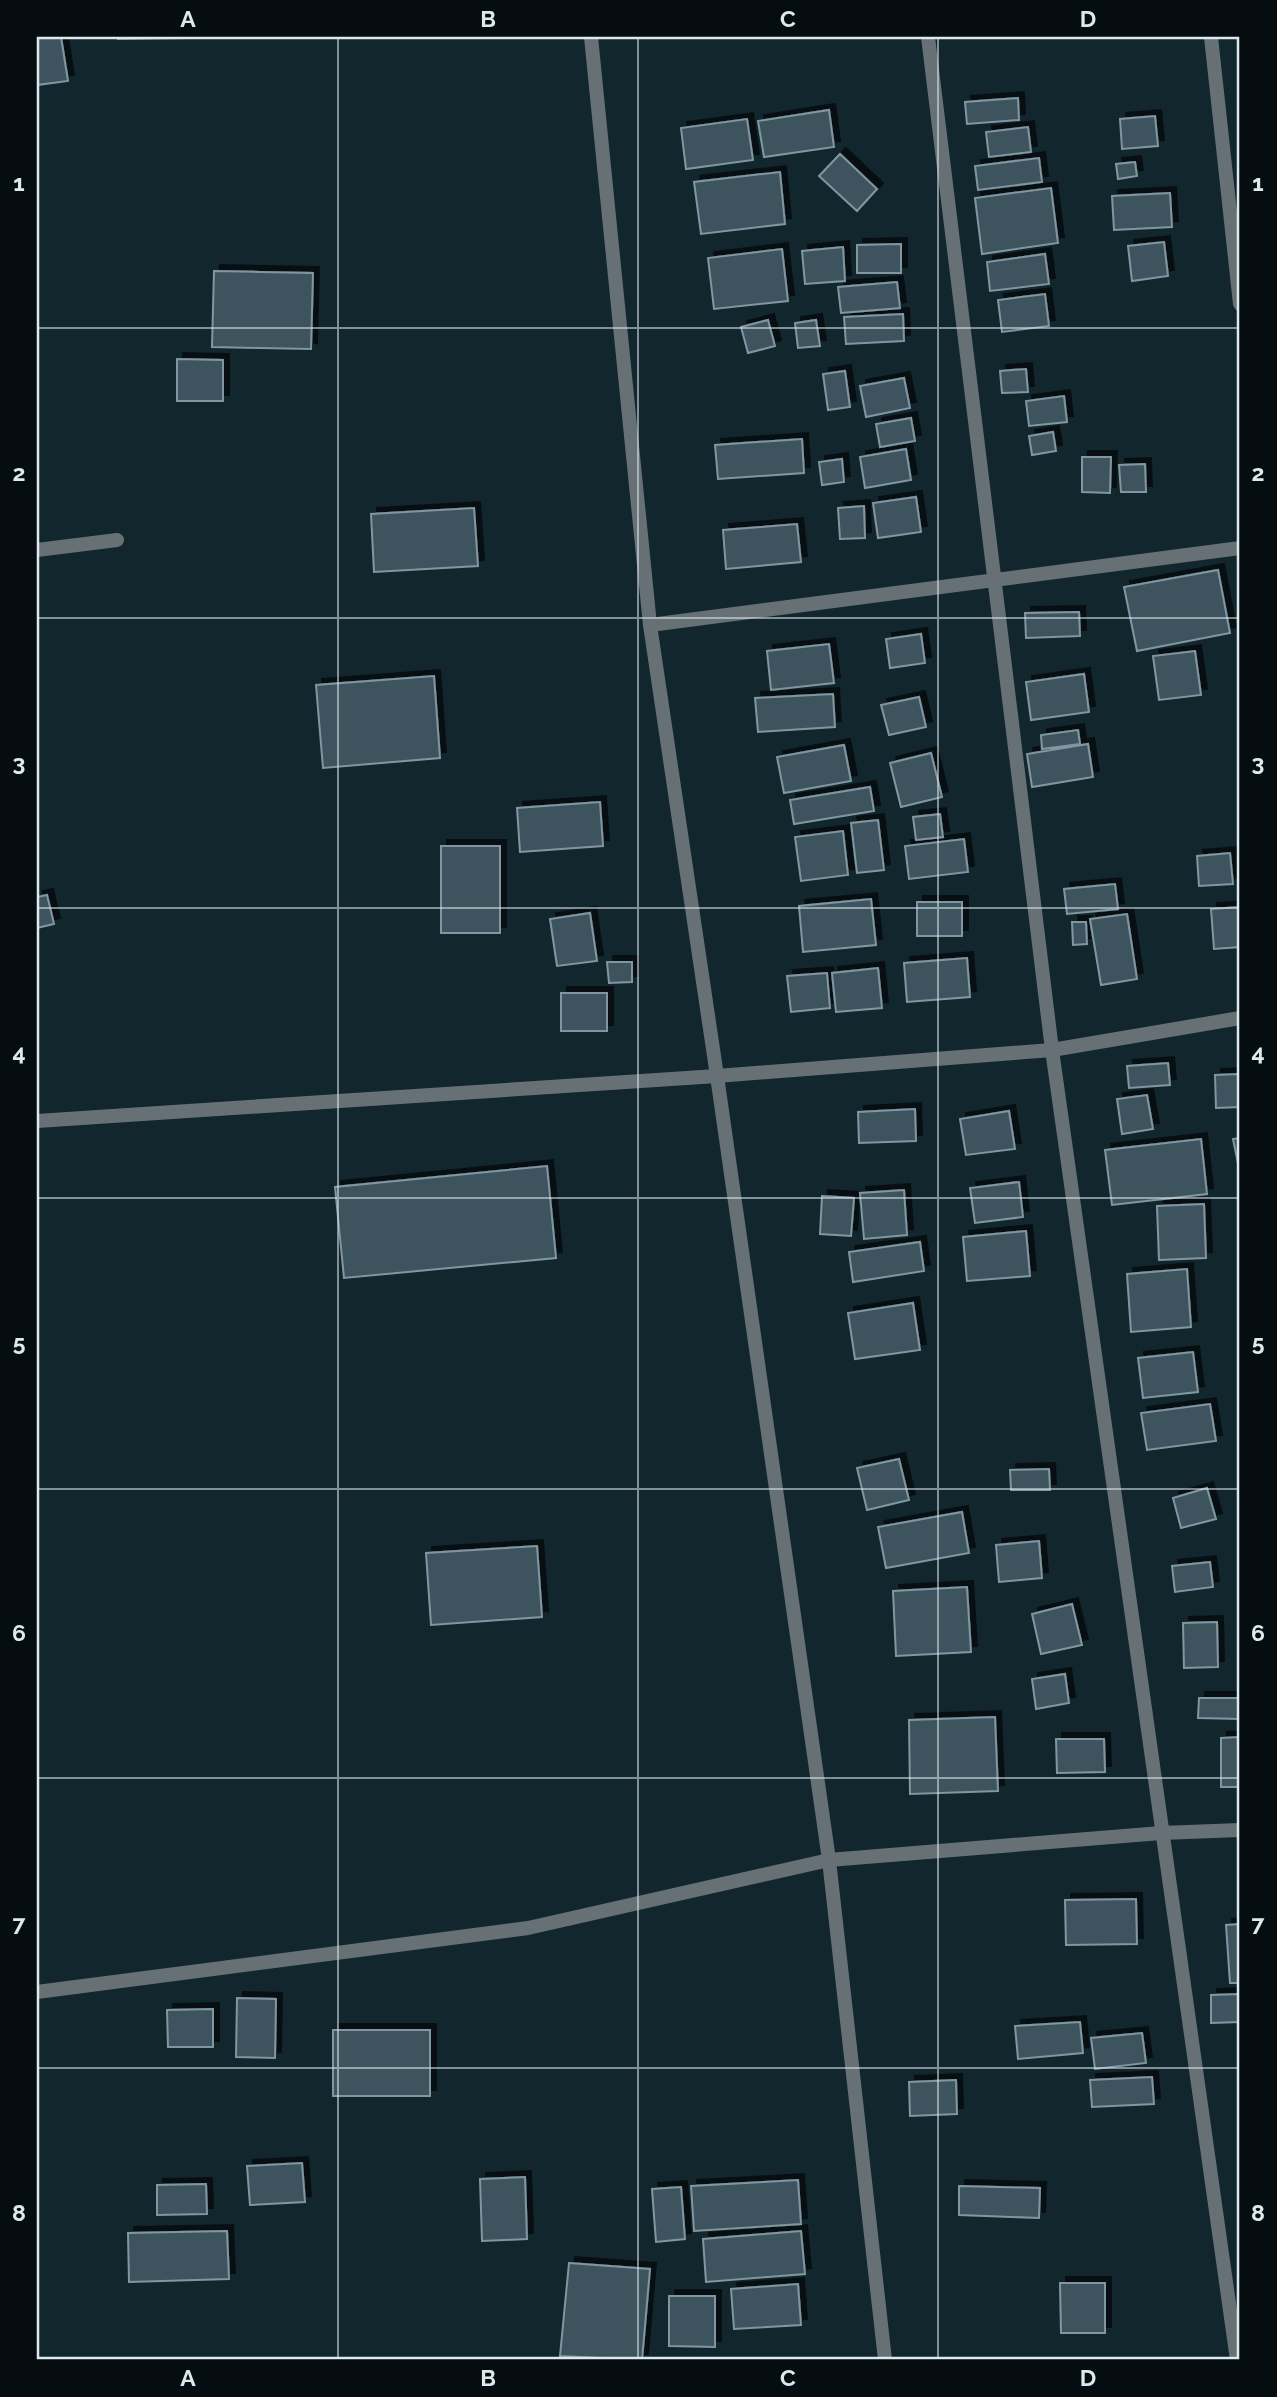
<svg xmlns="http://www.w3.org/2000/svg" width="1277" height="2397" viewBox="0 0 1277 2397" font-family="Raleway,sans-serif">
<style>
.building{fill:#3e535d;stroke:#8096a1;stroke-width:2;filter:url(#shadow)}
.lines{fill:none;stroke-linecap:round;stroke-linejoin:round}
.minor{stroke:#677175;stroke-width:14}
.tertiary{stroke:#677175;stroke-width:14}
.grid{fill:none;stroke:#dde9ef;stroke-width:2;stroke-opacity:0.55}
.neatline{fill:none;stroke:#dde9ef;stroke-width:2.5}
.grid-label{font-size:23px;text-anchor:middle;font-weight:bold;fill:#dde9ef}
</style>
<defs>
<filter id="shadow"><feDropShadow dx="6" dy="-6" stdDeviation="0" flood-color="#0009"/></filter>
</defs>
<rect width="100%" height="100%" fill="#12262e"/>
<path class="building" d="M37,37h24l7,44 -31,4z
M118,37h69v1l-69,1z
M1018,98l1,22 -52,4 -2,-22z
M829,110l5,37 -70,10 -6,-36z
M1155,116l3,30 -36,3 -2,-30z
M747,119l6,41 -67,9 -5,-41z
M1028,127l3,25 -42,5 -3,-25z
M840,154l37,35 -20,22 -38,-35z
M1039,158l3,24 -64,8 -3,-24z
M1135,162l2,14 -19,3 -2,-15z
M780,172l5,52 -84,10 -7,-52z
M1051,188l7,55 -76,11 -7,-56z
M1170,193l2,34 -58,3 -2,-34z
M1164,242l4,34 -36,5 -4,-35z
M901,244v29h-44v-28z
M843,247l2,34 -40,3 -3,-33z
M782,249l6,52 -74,8 -6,-51z
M1045,254l4,30 -59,7 -3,-29z
M214,271l99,2 -2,76 -99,-2z
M897,282l3,26 -59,5 -3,-26z
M1045,294l4,32 -47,6 -4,-32z
M903,314l1,27 -58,3 -2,-27z
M768,320l7,26 -27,7 -7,-26z
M816,320l4,26 -22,2 -3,-25z
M177,359l46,1v41h-46z
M1026,369l2,23 -26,1 -2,-22z
M845,371l5,36 -22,3 -5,-36z
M904,378l6,30 -44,9 -6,-31z
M1064,396l3,26 -38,4 -3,-25z
M911,418l4,23 -35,6 -4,-23z
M1053,432l3,19 -24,4 -3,-19z
M802,439l2,34 -86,6 -3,-34z
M906,449l5,31 -46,8 -5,-31z
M1082,457h29l-1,36 -28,-1z
M842,459l2,23 -22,3 -3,-23z
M1145,464l1,28h-25l-2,-27z
M916,497l5,35 -43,6 -5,-35z
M864,506l1,32 -25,1 -2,-31z
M474,508l4,58 -104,6 -3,-58z
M797,524l4,38 -75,7 -3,-39z
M1218,570l12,63 -93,18 -13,-64z
M1079,612l1,24 -54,2 -1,-25z
M921,634l4,29 -35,5 -4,-29z
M829,644l5,39 -63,7 -4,-39z
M1195,651l6,44 -42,5 -6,-44z
M1084,674l5,38 -58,8 -5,-38z
M434,676l6,82 -117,10 -7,-83z
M833,694l2,33 -77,5 -3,-34z
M919,697l7,30 -37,8 -8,-30z
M1078,730l2,14 -38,5 -1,-14z
M1088,744l5,33 -61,10 -5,-33z
M844,745l7,36 -67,12 -7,-36z
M931,753l11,44 -41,10 -11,-44z
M870,787l4,24 -80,13 -4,-24z
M600,802l3,44 -83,6 -3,-44z
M940,814l3,23 -27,3 -3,-23z
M878,820l6,50 -27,3 -6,-50z
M843,831l5,44 -47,6 -6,-44z
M964,839l4,33 -59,7 -4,-33z
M441,846h59v87h-59z
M1230,853l3,31 -34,2 -2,-30z
M1115,884l3,25 -51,5 -3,-25z
M47,895l7,29 -17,4v-31z
M871,899l5,46 -73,7 -4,-46z
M917,902h45v34h-45z
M1240,907v40l-26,2 -3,-40z
M590,913l7,48 -40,5 -7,-47z
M1127,914l10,65 -36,6 -11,-66z
M1072,922h14l1,22 -14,1z
M967,958l3,39 -63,5 -3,-39z
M607,962h25v20l-23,1z
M878,968l4,40 -46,4 -4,-39z
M827,973l3,35 -39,4 -4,-36z
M561,993h46v38h-46z
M1168,1063l2,22 -41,3 -2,-22z
M1239,1074l1,33 -24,1 -1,-33z
M1147,1095l6,34 -31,5 -5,-35z
M915,1109l1,32 -57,2 -1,-31z
M1009,1111l6,38 -49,6 -6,-36z
M1240,1138v35l-7,-34z
M1201,1139l6,55 -95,11 -7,-55z
M547,1166l9,92 -212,20 -9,-91z
M1019,1182l4,35 -48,6 -5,-35z
M904,1190l3,45 -43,4 -4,-46z
M822,1196l32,2 -3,38 -31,-2z
M1204,1204l2,54 -47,2 -2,-54z
M1026,1231l4,45 -63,5 -4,-44z
M920,1242l4,29 -71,11 -4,-30z
M1187,1269l4,58 -60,5 -4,-58z
M913,1303l7,47 -65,9 -7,-46z
M1193,1352l5,40 -55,6 -5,-40z
M1210,1404l6,37 -69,9 -6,-37z
M899,1459l10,41 -42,10 -10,-42z
M1049,1469l1,21h-39l-1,-20z
M1207,1488l9,31 -35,9 -8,-30z
M962,1512l7,41 -83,15 -8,-41z
M1039,1541l3,37 -43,4 -3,-37z
M537,1546l5,71 -111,8 -5,-72z
M1210,1562l3,25 -38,5 -3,-26z
M967,1587l4,65 -75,4 -3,-65z
M1072,1604l10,41 -41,9 -9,-40z
M1217,1622l1,45 -34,1 -1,-45z
M1065,1674l4,29 -33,6 -4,-30z
M1199,1698h41v21l-42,-1z
M995,1717l3,74 -88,3 -1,-74z
M1240,1737v50h-19v-49z
M1056,1739h48l1,33 -48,1z
M1136,1899l1,45 -71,1 -1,-45z
M1240,1924v59h-10l-4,-58z
M1240,1994v28l-29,1v-28z
M237,1998l39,1 -1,59 -39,-1z
M213,2009v38h-45l-1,-37z
M1080,2022l3,31 -65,6 -3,-33z
M333,2030h97v66h-97z
M1142,2033l4,30 -51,6 -4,-31z
M1152,2077l2,27 -62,3 -2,-27z
M956,2080l1,34 -47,2 -1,-34z
M302,2163l3,39 -55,3 -3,-39z
M525,2177l2,62 -45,2 -2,-62z
M798,2180l3,44 -107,7 -3,-45z
M206,2184l1,30 -50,1v-30z
M959,2186l81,2 -1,30 -80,-3z
M681,2187l4,52 -29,3 -4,-53z
M227,2231l2,48 -100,3 -1,-49z
M801,2231l4,43 -99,8 -3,-43z
M569,2263l81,6 -8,91 -82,-4z
M1060,2283h45v50h-44z
M798,2284l3,41 -67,4 -3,-40z
M669,2296h46v51l-46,-1z"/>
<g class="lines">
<path class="minor" d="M928,37l124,1013 185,1310
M1211,37l29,267
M37,550l80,-10
M650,625l590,-77
M37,1121l680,-45 335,-26 188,-32
M37,1992l491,-64 301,-68 332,-27 79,-3"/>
<path class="tertiary" d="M591,37l59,588 67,451 112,784 56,500"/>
</g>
<path class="grid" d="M338,37v2323M638,37v2323M938,37v2323M37,328h1203M37,618h1203M37,908h1203M37,1198h1203M37,1489h1203M37,1778h1203M37,2068h1203"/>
<rect width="1277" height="2397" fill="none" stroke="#060d11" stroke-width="77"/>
<rect x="38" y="38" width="1200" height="2320" class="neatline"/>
<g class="grid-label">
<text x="188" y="27">A</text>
<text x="488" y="27">B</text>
<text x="788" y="27">C</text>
<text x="1088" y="27">D</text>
<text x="19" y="191">1</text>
<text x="1258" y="191">1</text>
<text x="19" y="481">2</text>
<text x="1258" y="481">2</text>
<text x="19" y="771">3</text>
<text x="1258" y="771">3</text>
<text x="19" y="1061">4</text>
<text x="1258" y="1061">4</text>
<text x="19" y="1351">5</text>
<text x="1258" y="1351">5</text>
<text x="19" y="1641">6</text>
<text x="1258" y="1641">6</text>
<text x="19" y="1931">7</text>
<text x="1258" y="1931">7</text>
<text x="19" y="2221">8</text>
<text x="1258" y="2221">8</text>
<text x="188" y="2386">A</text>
<text x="488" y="2386">B</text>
<text x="788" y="2386">C</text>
<text x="1088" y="2386">D</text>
</g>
</svg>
